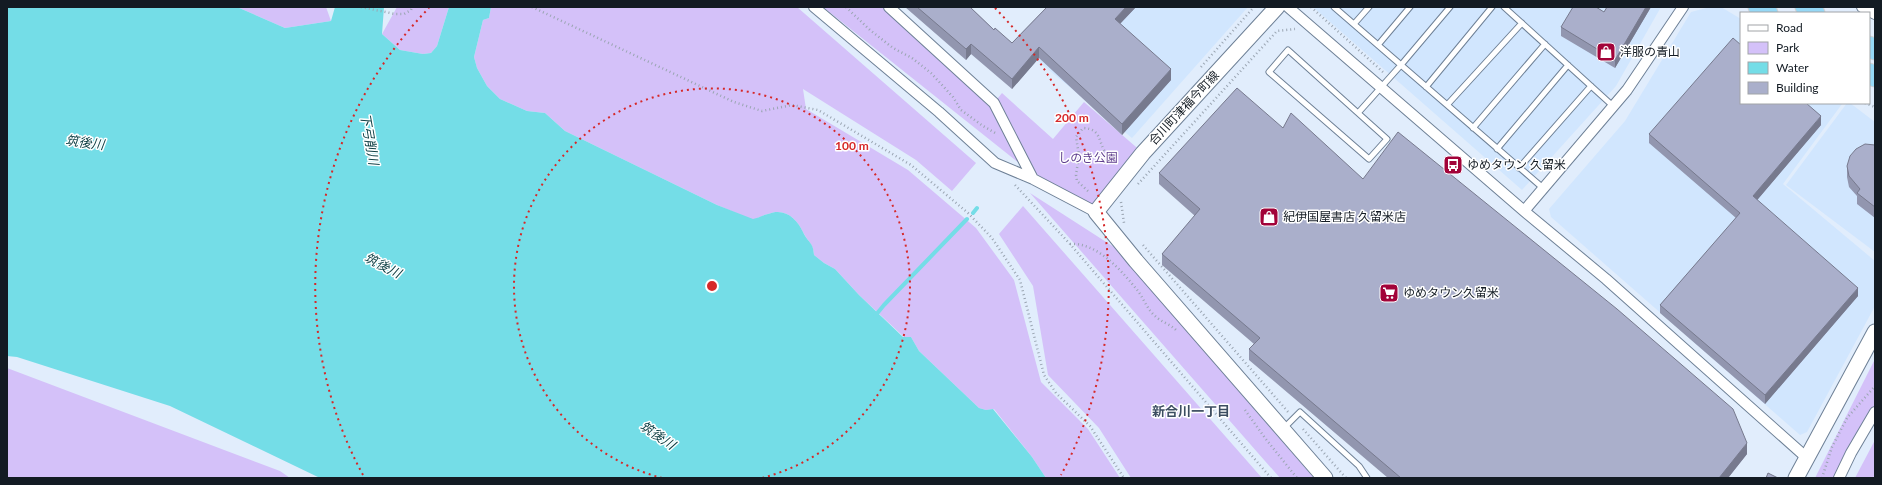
<svg xmlns="http://www.w3.org/2000/svg" width="1882" height="485" viewBox="0 0 1882 485" font-family="Lato,'Noto Sans JP',sans-serif">
<style>
.built{fill:#d1e6fe}
.green{fill:#d4c1f9}
.water{fill:#74dde7}
.lines{fill:none;stroke-linecap:round;stroke-linejoin:round}
.stream{stroke:#74dde7;stroke-width:4}
.lane-casing{stroke:#6e8096;stroke-width:7}
.street-casing{stroke:#6e8096;stroke-width:12}
.secondary-casing{stroke:#6e8096;stroke-width:17}
.highway-casing{stroke:#d0d1d3;stroke-width:21}
.path{stroke:#9aa5b2;stroke-width:2.5;stroke-dasharray:1 3;stroke-linecap:butt}
.lane{stroke:#fff;stroke-width:5}
.street{stroke:#fff;stroke-width:10}
.secondary{stroke:#fff;stroke-width:15}
.highway{stroke:#95d8f6;stroke-width:19}
.wall{fill:#9296af}
.shaded-wall{fill:#777a8e}
.building{fill:#aaafcb;stroke:#777a8e}
.ring{fill:none;stroke:#d62828;stroke-width:2;stroke-dasharray:2 4}
.labels{text-anchor:middle;stroke-width:3;stroke-linejoin:round;paint-order:stroke}
.poi-label{font-size:12px;fill:#131b23;stroke:#fff;text-anchor:start}
.street-label{font-size:12px;fill:#131b23;stroke:#fff}
.park-label{font-size:12px;fill:#5e3d8d;stroke:#fff}
.water-label{font-size:13px;font-style:italic;fill:#0f4045;stroke:#fff}
.neighbourhood-label{font-size:13px;font-weight:bold;fill:#3c4d61;stroke:#fff}
.centre{fill:#d62828;stroke:#fff;stroke-width:2}
.ring-label{font-size:12px;text-anchor:middle;font-weight:bold;fill:#d62828;stroke:#fff;stroke-width:3;stroke-linejoin:round;paint-order:stroke}
</style>
<rect width="100%" height="100%" fill="#e1edfc"/>
<path class="built" d="M1050,7h198l-116,131 -115,-94z
M1313,7h348l-45,79 -94,104z
M1710,7h11l20,12v84l101,1 -59,80 92,77v45l-68,126 -7,3 -249,-218 -2,-8 76,-88 66,-109z
M1847,103h3l25,19v130l-89,-67z"/>
<path class="green" d="M237,7h89l5,14 -46,7z
M397,7h52l-12,39 -6,7 -8,1 -23,-4 -18,-16z
M491,7h306l179,156 -24,28 -36,-31 -113,-71 3,20 102,61 68,58 38,52 27,102 47,47 32,49h-74l-14,-21 -38,-48 -8,1 -7,-2 -60,-57 -8,-14h-7l-45,-42 -24,-26 -11,-6 -10,-8c-1,-12 -6,-13 -11,-23 -6,-13 -18,-25 -35,-18 -5,1 -10,4 -15,6l-36,-15 -152,-74 -20,-18 -18,-2 -27,-12 -13,-13 -10,-18 -3,-11 9,-37 6,-2z
M823,7h61l85,78 23,23 32,59z
M1002,93l51,46 31,-37 59,51 -47,59 -63,-33 -39,-76z
M1030,193l84,54 200,231h-34z
M1023,206l239,272h-131l-32,-50 -51,-53 -15,-89 -34,-52z
M1875,359v57l-32,62h-28z
M7,368l273,103 10,7h-283z
M1875,440v34l-2,4h-18z"/>
<path class="water" d="M7,7h230l48,21 46,-7 4,-14h49l-2,27 18,16 23,4 8,-1 6,-7 12,-39h42l-2,11 -6,2 -9,37 3,11 10,18 13,13 27,12 18,2 20,18 152,74 36,14c5,-1 10,-4 15,-5 17,-7 29,5 35,18 5,11 10,9 11,23l10,8 11,6 24,26 44,42h8l8,14 60,57 7,2 7,-1 39,48 14,21h-726l-150,-72 -153,-49 -10,-1z"/>
<g class="lines">
<path class="stream" d="M973,213l4,-5
M875,316l9,-11 83,-86"/>
<g class="lane-casing">
<path id="lane" d="M1334,7l67,58 49,-58
M1504,7l109,99
M1354,24l15,-17
M1378,45l32,-38
M1426,87l66,-80
M1447,105l75,-82
M1358,113l-70,-63 -19,22 100,87 18,-20 -29,-26 43,-48 142,123
M1473,128l72,-84
M1497,149l71,-84
M1519,168l72,-82
M1284,428l16,-16 59,54 8,12"/>
</g>
<g class="street-casing">
<path id="street" d="M814,7l125,105 56,51 38,16 63,33
M889,7l105,96 39,76
M1288,7l236,204 82,68 201,179
M1862,7l13,7
M1524,211l103,-121 56,-83
M1839,478l12,-25 24,-41"/>
</g>
<g class="secondary-casing">
<path id="secondary" d="M1277,7l-134,146 -47,59 40,49 189,217
M1796,478l79,-146"/>
</g>
<g class="highway-casing">
<path id="highway" d="M1758,7l10,6
M1805,7l10,6
M1869,46l6,4
M1869,73l6,4"/>
</g>
<path class="path" d="M361,7l34,7h9l7,-4 1,-3
M532,7l202,95 28,9 30,-6 26,5 93,55 57,48 24,25 28,42 24,95 12,18 34,33 34,52
M846,7l24,23 23,18 19,10 19,15 22,24 8,13 22,16 14,8
M1311,7l72,65
M1201,67l53,-60
M1865,103l10,4
M1138,184l139,-153 18,-2
M1015,185l55,59 201,234
M1088,191l-11,-10 -1,-6 3,-20 -3,-18 7,-9c18,1 15,12 22,24 2,4 6,6 9,9
M1121,202l3,21
M1070,244c27,-2 52,27 68,47 6,8 9,18 17,25 6,6 15,8 21,14
M1143,245l146,168
M1245,410l20,28 32,40
M1303,429l43,49
M1822,478l10,-31 15,-29 28,-32"/>
<use href="#lane" class="lane"/>
<use href="#street" class="street"/>
<use href="#secondary" class="secondary"/>
<use href="#highway" class="highway"/>
</g>
<path class="wall" d="M905,7h65l24,23 18,13 35,-36h89l-16,17 51,56 -49,55 -83,-77 -27,31 -41,-35 -5,6z
M1607,7h44l-36,61 -54,-32v-9l43,-15z
M1821,125l-64,75 101,96 -93,108 -105,-91v-8l76,-87 -87,-75v-9z
M1283,128l80,51 384,275 -19,24h-340l-139,-118v-11l5,-5 -92,-79v-11l33,-38 -36,-32v-11z
M1875,145v73l-18,-14v-8l-8,-9 -2,-10v-11z"/>
<path class="shaded-wall" d="M1126,7h10l-21,22v-10z
M1646,7h5l-36,61v-8z
M971,44v10l-5,6v-11z
M1039,47v11l-27,31v-10z
M1171,69v11l-49,55v-11z
M1821,116v9l-68,80v-9z
M1858,288v8l-93,108v-9z
M1747,443v11l-19,24h-9z"/>
<path class="building" d="M917,7h53l24,23 1,-2 17,15 35,-36h79l-11,12 56,50 -49,55 -83,-77 -27,32 -41,-35 -5,5z
M1573,7h23l8,5 3,-5h39l-31,53 -54,-33z
M1733,38l8,7v58h65l15,13 -68,80 105,92 -93,107 -105,-90 80,-92 -91,-79z
M1237,88l46,40 8,-15 72,66 35,-47 219,177 116,100 14,34 -28,35h-318l-152,-129 11,-11 -98,-84 38,-45 -41,-36z
M1865,144l10,1v62l-18,-14 3,-4 -11,-13 -2,-10 3,-10 6,-7z
M1768,473l10,5h-12z"/>
<g class="ring">
<path d="M662 478A198 198 0 1 1 762 478"/>
<path d="M363 475A397 397 0 0 1 429 8M995 8A397 397 0 0 1 1061 475"/>
</g>
<defs>
<g id="shop-square" transform="scale(1)"><rect x="-9" y="-9" width="18" height="18" rx="4" fill="#a20339" stroke="#fff"/><path d="M-5-2.5h2.3a2.7 3.5 0 0 1 5.4 0H5L5.5 6h-11ZM-1.5-2.5h3a1.5 2.3 0 0 0-3 0Z" fill="#fff"/></g>
<g id="bus-square" transform="scale(1)"><rect x="-9" y="-9" width="18" height="18" rx="4" fill="#a20339" stroke="#fff"/><path d="M-5-6H5V4H4V6H2V4H-2V6H-4V4H-5ZM-3.5-4V0h7V-4ZM-3.5 1.2v1.5H-2V1.2ZM2 1.2v1.5H3.5V1.2Z" fill="#fff"/></g>
<g id="supermarket-square" transform="scale(1)"><rect x="-9" y="-9" width="18" height="18" rx="4" fill="#a20339" stroke="#fff"/><path d="M-6-5.5h2.5l.6 2H6L4.5 2H-2.5L-4.4-4H-6ZM-1.5 3.2a1.3 1.3 0 1 0 .1 0ZM3 3.2a1.3 1.3 0 1 0 .1 0Z" fill="#fff"/></g>
</defs>
<g fill-rule="evenodd">
<use href="#shop-square" x="1606" y="52"/>
<use href="#bus-square" x="1453" y="165"/>
<use href="#shop-square" x="1269" y="217"/>
<use href="#supermarket-square" x="1389" y="293"/>
</g>
<g class="labels">
<g class="poi-label">
<text x="1620" y="56">洋服の青山</text>
<text x="1467" y="169">ゆめタウン 久留米</text>
<text x="1283" y="221">紀伊国屋書店 久留米店</text>
<text x="1403" y="297">ゆめタウン久留米</text>
</g>
<g class="street-label">
<text transform="translate(1184 108) rotate(-47)" y="4">合川町津福今町線</text>
</g>
<g class="park-label">
<text x="1088" y="162">しのき公園</text>
</g>
<g class="water-label">
<text transform="translate(370 139) rotate(80)" y="5">下弓削川</text>
<text transform="translate(85 142) rotate(7)" y="5">筑後川</text>
<text transform="translate(383 265) rotate(27)" y="5">筑後川</text>
<text transform="translate(658 435) rotate(34)" y="5">筑後川</text>
</g>
<g class="neighbourhood-label">
<text x="1191" y="416">新合川一丁目</text>
</g>
</g>
<circle cx="712" cy="286" r="6" class="centre"/>
<g class="ring-label">
<text x="1072" y="122">200 m</text>
<text x="852" y="150">100 m</text>
</g>
<rect width="1882" height="485" fill="none" stroke="#131b23" stroke-width="16"/>
<rect x="1740" y="12" width="130" height="92" fill="#ffffff" stroke="#a1a4a7"/>
<rect x="1748" y="25" width="20" height="6" fill="#ffffff" stroke="#a1a4a7"/>
<text x="1776" y="32" font-size="12" fill="#131b23">Road</text>
<rect x="1748" y="42" width="20" height="12" fill="#d4c1f9" stroke="#a1a4a7"/>
<text x="1776" y="52" font-size="12" fill="#131b23">Park</text>
<rect x="1748" y="62" width="20" height="12" fill="#74dde7" stroke="#a1a4a7"/>
<text x="1776" y="72" font-size="12" fill="#131b23">Water</text>
<rect x="1748" y="82" width="20" height="12" fill="#aaafcb" stroke="#a1a4a7"/>
<text x="1776" y="92" font-size="12" fill="#131b23">Building</text>
</svg>
